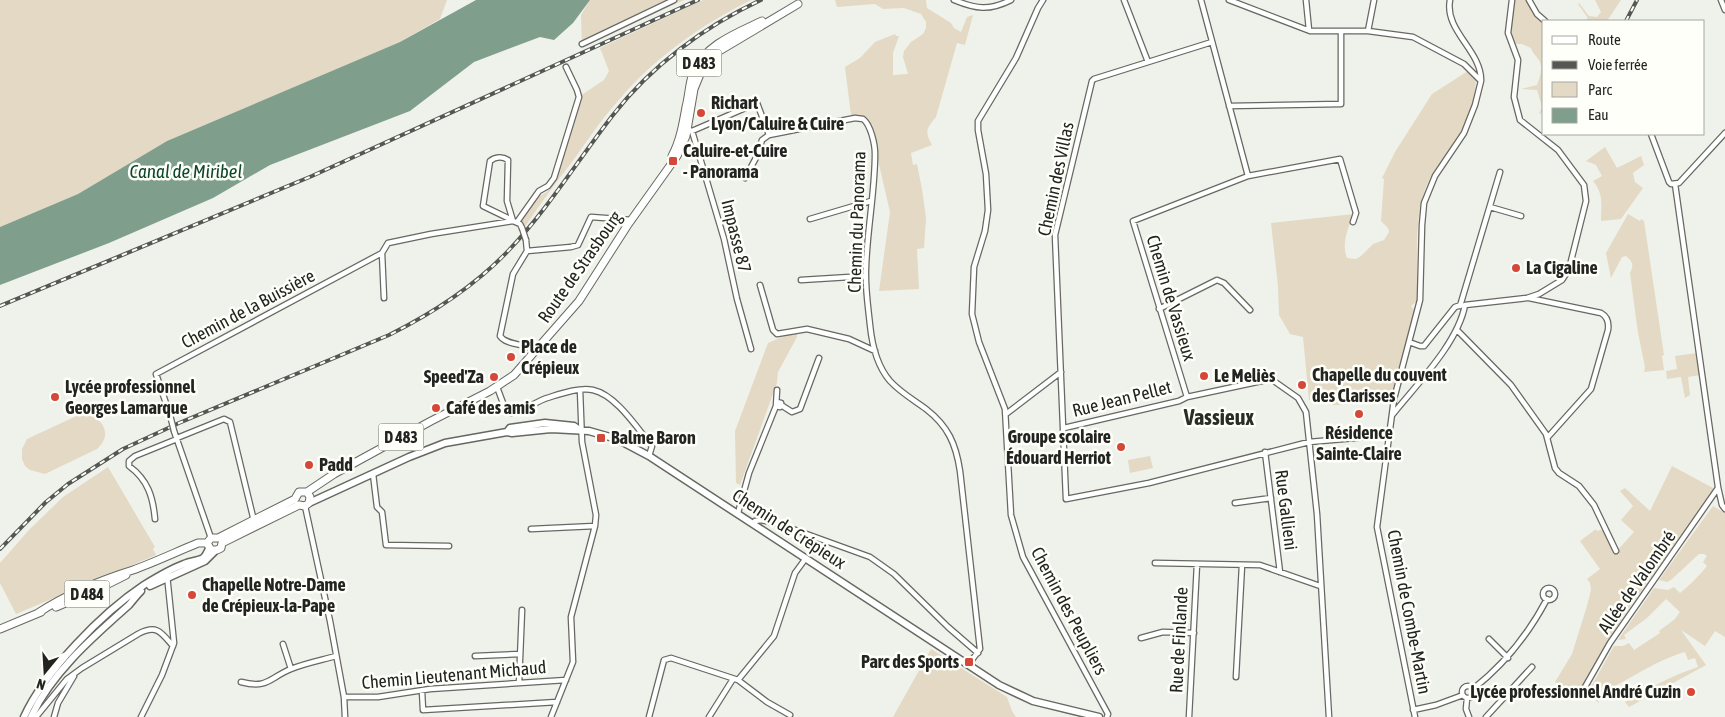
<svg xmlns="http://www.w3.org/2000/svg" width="1725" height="717" viewBox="0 0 1725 717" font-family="'Asap Condensed',sans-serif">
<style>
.green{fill:#e3d9c4}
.water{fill:#809e8c}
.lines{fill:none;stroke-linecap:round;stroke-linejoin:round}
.street-casing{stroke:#666861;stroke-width:7}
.secondary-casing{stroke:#666861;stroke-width:9}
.primary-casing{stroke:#666861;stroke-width:9}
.street{stroke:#fff;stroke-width:4.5}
.secondary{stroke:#fff;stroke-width:6}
.primary{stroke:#fff;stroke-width:7}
.rail-casing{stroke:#555753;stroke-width:4}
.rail{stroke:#fdfff8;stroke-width:2;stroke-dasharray:5.5;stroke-linecap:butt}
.street-bridge-casing{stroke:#666861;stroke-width:7;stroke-linecap:butt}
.street-bridge{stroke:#fff;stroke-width:4.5}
.poi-dot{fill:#d54739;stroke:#fdfff8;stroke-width:2}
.labels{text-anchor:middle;stroke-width:5;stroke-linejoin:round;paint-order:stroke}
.shield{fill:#fdfff8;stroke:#646662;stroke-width:1}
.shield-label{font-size:16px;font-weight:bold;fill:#232421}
.poi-label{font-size:18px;font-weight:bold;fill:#232421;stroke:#fdfff8;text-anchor:start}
.street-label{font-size:18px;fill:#232421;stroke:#fdfff8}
.water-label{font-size:19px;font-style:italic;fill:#0e462d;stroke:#fdfff8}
.district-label{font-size:22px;font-weight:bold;fill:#2a2c26;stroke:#fdfff8}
</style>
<rect width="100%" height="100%" fill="#eff2ea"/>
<path class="green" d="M0,0h447l-7,19 -40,23 -233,99 -89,53 -78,33z
M590,0h94l-102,47 -1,-32z
M703,0h48c-50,25 -97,58 -133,101 -17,19 -31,40 -46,61 -18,23 -35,46 -51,71l-3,-3c4,-10 9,-24 18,-31 6,-5 12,-6 16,-13l28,-90 24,-16 5,-9 -9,-23z
M835,0h91l1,8 24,15 3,5 7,4 6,-15 6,-2 -8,30 -8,-2 -21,74c-9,11 -12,14 -4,28l-21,8 2,12 4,-1 5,25 4,29 -2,30 -7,1 2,40 -40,2 11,-79 -21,-91 -6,-5 -12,-1 -6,-48 15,-9 15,-16 20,-8 1,2h3l-6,17v22l15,-1 -5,-17 1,-6 7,-9 12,-8 3,-6v-6l-5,-8 -17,-6 -21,1 -8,-5 -38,3z
M1514,0h12l9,16 9,8v88l-5,2 3,-7 -5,-17 -16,-1 16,-4c3,-8 7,-19 1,-26 -3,-5 -5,-5 -7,-11l-9,-4h-6l-5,-11z
M1595,0h26l-14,21h-23l4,-3 -10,-14 1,-1 10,13 8,1 4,-5z
M1468,71l8,9c-1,18 -7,40 -16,55 -11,18 -26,32 -34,52 -13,32 -8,80 -9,114l-6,5 4,5 -24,84 -38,6v3l-19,1 -25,-5 -6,-63 -13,-3 -11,-19 -1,-29 -7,-63 83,-9c-6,14 -13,30 -7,44l9,1 5,-3 12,-12 11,-4 5,-8 -1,-4 -7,-7 3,-42 -2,-1 13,-26 37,-58z
M1605,147l12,21 24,-12 3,9 -11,8 2,9 8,6 -22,31 -20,2c0,-16 3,-27 -8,-40l9,-5 -6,-11 -10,-4z
M1628,214l12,7 1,-2 3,2 20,134 -2,1 2,14 -20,2 1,-5 -7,-34 -8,-60c4,-8 3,-11 -4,-17l-4,1 -11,21 -5,-25z
M793,332l4,1v4l-19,35 -1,11 -37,102 -4,-2 -1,-52 33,-88z
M1697,353l3,22 -12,2 2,18 -5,3 -4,-21 -14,2 -1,-8 11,-2 -2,-13z
M83,413c19,3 31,21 14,36l-52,25 -15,-4 -5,-4 -3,-7v-10l5,-10z
M1150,456l3,12 -23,5 -2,-13z
M1672,466l43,23 -89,123 -18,30 -30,55 -23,-15 17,-28 15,-48 4,-16 -1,-7 -3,-4 13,-10 -20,-28 16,-12 1,2 7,-2 11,24 19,-21 -13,-12 12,-14 -13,-15 5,-3 25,23z
M108,467l47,80 -2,2 3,6 -140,59 -16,-31v-20l29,-33 34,-33z
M1713,506l12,7v124l-10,-6 -10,15 -24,-16 25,35 -77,42 -4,-5c26,-15 44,-25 73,-35l-3,-9 -7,2 -3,-8c-32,9 -58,30 -88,43l2,8 -12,-9 27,-48h9l6,-3 5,7 26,-17 -1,-2 16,-12 5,-7 -14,-13 -19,19 -23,17 2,4 -8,1 36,-52 14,2 6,-3 6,6c10,-8 19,-17 27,-27l-4,-4 4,-6 -3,-2h-5l-28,26 -4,2 -8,-2z
M931,649l76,48 5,14 4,6h-123z"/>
<path class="water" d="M476,0h114l-17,23 -19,17 -14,-3 -66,25 -64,49 -140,54 -57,33 -104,45 -109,42v-58l78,-33 89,-53 233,-99z"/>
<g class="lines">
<g class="street-casing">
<path id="street" d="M954,0c22,9 35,11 57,0
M1043,0l-5,8 -22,50 -38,63v9l8,44 2,36 -3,21 -11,36 -2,47 7,28 26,67 6,106 12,42 85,157 -1,3
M1124,0l24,62
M1201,0l47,176 -115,45 54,176 84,-18 27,19 8,14 11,102 12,203
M1229,0l81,31h58l45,6 51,27 17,17c1,-30 -37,-50 -31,-81
M1306,0l3,30
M1529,0l8,14 8,7
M1721,0l4,10
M1368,31l6,-31
M1212,42l-118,37 -2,2 -37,154 11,264 83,-16 160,-41 81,-7
M582,44l92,-44
M1229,106l112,-2v-72
M685,129l7,2 65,-28 12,32 86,-17 8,1c8,6 12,26 12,35 0,38 -8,76 -9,114 -1,19 2,38 4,57 2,20 7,41 20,56 11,12 24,19 36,28 22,17 30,35 34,62l20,178 -11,15
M692,131l32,108 13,60 14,50
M1651,134l18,48 2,2 8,-1 46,-50
M1248,176l92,-17 16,54 -3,9
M745,178l12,-22 5,-16 7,-5
M1675,184l43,303 4,18 3,4
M1490,207l31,9
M810,219l61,-18
M512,220l-29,-14 7,-45c5,-4 12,-5 18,-1l-1,41 6,20 7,3 2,4
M517,222l22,-31 9,-5 6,-8 25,-81 -2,-7 -11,-23
M526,240l1,11 -14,23 -13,62c7,10 26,7 36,15
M527,251l44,-4 7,-2 13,-28 41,3
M382,253l2,45
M801,280l65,-4
M760,285l13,45 4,4 30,-5 42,10 26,12
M1529,298l72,15c7,4 8,10 7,17l-17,59 -43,48
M1460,306l40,-134
M1159,309l58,-29 7,3 26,27
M1457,330l54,55 35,49 9,34 4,5 20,13 15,19 22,46
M1409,342l11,4h4l31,-39 6,-2
M497,387l9,24 5,2c13,-2 24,-11 36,-15 13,-4 32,-11 46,-8 23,5 44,38 59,56l-3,10
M777,402l4,1 -1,4 -4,-1 1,-16
M781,405l11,7 8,-3 19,-51
M1006,414l55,-42
M1393,414c24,-30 65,-71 72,-109l62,-7 12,-4 23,-14 7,-11 17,-68 -2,-16 -26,-35 -38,-30 -6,-23 4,-37 -10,-27 4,-33
M170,415l-14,-41 226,-121 6,-10 43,-9 82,-13
M1064,428l115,-27 8,-4
M174,431l37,107
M177,438l47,-19 6,3 24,99
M1265,452l15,120
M373,474l4,33 5,5 4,33 63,1
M1235,503l36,-5
M305,506l25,115 14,76 1,20
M738,513l11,-40 27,-67
M155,519c-2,-22 -7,-39 -26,-53v-5l6,-5 42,-17
M753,523l2,-2 6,-1 18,4 91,33 24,17 54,53 30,26
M531,529l64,-3
M1155,563l105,2 60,21
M1543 594a6 6 0 1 1 12 0a6 6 0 1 1-12 0Z
M1141,638l22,-6 31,1
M1489,639l19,19
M283,644l8,25
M475,656l45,-2
M1236,677l6,-112
M738,680l29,22 23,13
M241,682c27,7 28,-4 50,-13 15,-6 31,-9 45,-13
M519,683l3,-73
M1462 692a6 6 0 1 1 12 0a6 6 0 1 1-12 0Z
M1473,689c32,-25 55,-54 74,-90
M422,691l1,19 134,-8
M1581,694l29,-51 108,-155
M344,697h34l52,-8 136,-9
M1467,698l-1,11 3,8
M1413,710l23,-5 27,-10
M36,717l31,-38 15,-11 56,-34c19,-10 23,-2 35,12
M54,717l4,-14 16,-27
M141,717l21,-42 12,-32 -7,-68
M551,717l22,-55 -2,-45 24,-91 1,-11 -14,-73 -2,-52
M649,717l15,-57 7,-2 67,22 36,-44 21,-63 11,-15
M709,717l24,-38
M1189,717l8,-153
M1415,717l-38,-190 17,-128 26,-99 2,-75 2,-22 11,-27 29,-43 11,-28 6,-24
M1486,717l46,-50"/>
</g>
<g class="secondary-casing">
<path id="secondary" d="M507,432l3,-4 35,-5 29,3 4,3
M309,503l100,-46 36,-14 62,-11 5,1 39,-4 38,2 28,8 32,17 350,229 34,16 66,16
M150,586l55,-25 10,-10
M24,717c21,-46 78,-104 120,-132 13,-8 26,-16 40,-21 6,-3 14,-3 19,-6 3,-2 4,-6 6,-9
M31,717c21,-45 62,-80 98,-112 4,-5 8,-10 12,-14"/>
</g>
<g class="primary-casing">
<path id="primary" d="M672,156c8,-15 11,-32 14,-49 3,-11 3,-23 7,-34 11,-28 44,-40 69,-52
M307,492l27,-18 97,-53 59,-30 24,-16 65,-74 48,-75 50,-70 9,-20 8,-47 9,-22 13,-14 82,-49
M295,499l4,-7h8
M299,505l6,1 4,-3 1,-6 -3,-5
M207,543l4,7h6l4,-2 1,-5 77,-38
M207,543l4,-5h7l77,-39
M56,607l42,-18 28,-14
M38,613c29,-19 63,-33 95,-43 22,-8 43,-18 65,-27h9
M0,629l41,-17"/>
</g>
<use href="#street" class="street"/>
<use href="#secondary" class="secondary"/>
<use href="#primary" class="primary"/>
<g class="rail-casing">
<path id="rail" d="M1626,21l11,-21
M0,306l312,-130 386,-176
M0,549l46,-47 22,-18 55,-35 56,-26 210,-88c44,-22 86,-49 120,-85 39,-41 69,-90 104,-135 38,-49 92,-89 148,-115"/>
</g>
<use href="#rail" class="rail"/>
<g class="street-bridge-casing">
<path id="street-bridge" d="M522,228l4,12
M170,415l4,16"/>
</g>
<use href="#street-bridge" class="street-bridge"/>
</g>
<g class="poi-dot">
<circle cx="701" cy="113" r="5"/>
<rect x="668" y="156" width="10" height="10" rx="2.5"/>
<circle cx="1516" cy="268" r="5"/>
<circle cx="511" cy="357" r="5"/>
<circle cx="1204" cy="376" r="5"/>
<circle cx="494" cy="377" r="5"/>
<circle cx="1302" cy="385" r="5"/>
<circle cx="55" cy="397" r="5"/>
<circle cx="436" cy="408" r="5"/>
<circle cx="1359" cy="414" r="5"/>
<rect x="596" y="433" width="10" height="10" rx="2.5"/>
<circle cx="1121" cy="447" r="5"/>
<circle cx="309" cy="465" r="5"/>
<circle cx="192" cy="595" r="5"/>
<rect x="964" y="657" width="10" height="10" rx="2.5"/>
<circle cx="1691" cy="692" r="5"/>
</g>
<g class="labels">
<g class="shield">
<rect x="676.5" y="49.5" width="45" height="27" rx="4"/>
<rect x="378.5" y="423.5" width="45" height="27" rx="4"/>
<rect x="64.5" y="580.5" width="45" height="27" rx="4"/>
</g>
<g class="shield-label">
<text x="699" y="69">D 483</text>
<text x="401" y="443">D 483</text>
<text x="87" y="600">D 484</text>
</g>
<g class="poi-label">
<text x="711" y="109">Richart<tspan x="711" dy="21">Lyon/Caluire &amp; Cuire</tspan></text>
<text x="683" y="157">Caluire-et-Cuire<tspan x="683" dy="21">- Panorama</tspan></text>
<text x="1526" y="274">La Cigaline</text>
<text x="521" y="353">Place de<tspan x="521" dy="21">Crépieux</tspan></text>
<text x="1312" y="381">Chapelle du couvent<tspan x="1312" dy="21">des Clarisses</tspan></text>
<text x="1214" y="382">Le Meliès</text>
<text x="484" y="383" text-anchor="end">Speed'Za</text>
<text x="65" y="393">Lycée professionnel<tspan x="65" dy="21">Georges Lamarque</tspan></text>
<text x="446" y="414">Café des amis</text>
<text x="1359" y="439" text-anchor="middle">Résidence<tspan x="1359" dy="21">Sainte-Claire</tspan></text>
<text x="1111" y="443" text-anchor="end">Groupe scolaire<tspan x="1111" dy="21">Édouard Herriot</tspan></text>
<text x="611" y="444">Balme Baron</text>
<text x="319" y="471">Padd</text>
<text x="202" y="591">Chapelle Notre-Dame<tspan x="202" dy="21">de Crépieux-la-Pape</tspan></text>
<text x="959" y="668" text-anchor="end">Parc des Sports</text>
<text x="1681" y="698" text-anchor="end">Lycée professionnel André Cuzin</text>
</g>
<g class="street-label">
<text transform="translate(1056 179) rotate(-78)" y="6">Chemin des Villas</text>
<text transform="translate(857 222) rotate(-88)" y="6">Chemin du Panorama</text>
<text transform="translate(736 236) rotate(76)" y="6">Impasse 87</text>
<text transform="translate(580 267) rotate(-55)" y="6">Route de Strasbourg</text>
<text transform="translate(1171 298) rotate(73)" y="6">Chemin de Vassieux</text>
<text transform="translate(248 309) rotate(-28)" y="6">Chemin de la Buissière</text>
<text transform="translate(1122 399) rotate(-14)" y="6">Rue Jean Pellet</text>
<text transform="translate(1286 510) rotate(83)" y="6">Rue Gallieni</text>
<text transform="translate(789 529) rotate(33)" y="6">Chemin de Crépieux</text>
<text transform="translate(1637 582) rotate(-55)" y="6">Allée de Valombré</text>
<text transform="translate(1069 611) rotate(62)" y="6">Chemin des Peupliers</text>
<text transform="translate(1409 612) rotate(79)" y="6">Chemin de Combe-Martin</text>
<text transform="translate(1179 640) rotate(-87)" y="6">Rue de Finlande</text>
<text transform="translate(454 675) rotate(-5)" y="6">Chemin Lieutenant Michaud</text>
</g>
<g class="water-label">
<text x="186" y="178">Canal de Miribel</text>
</g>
<g class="district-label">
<text x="1219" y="425">Vassieux</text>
</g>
</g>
<rect x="1542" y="20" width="162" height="115" fill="#fdfff8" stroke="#a6a7a2"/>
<rect x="1552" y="36" width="25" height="8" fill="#ffffff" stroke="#a6a7a2"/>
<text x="1588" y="45" font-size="15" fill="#232421">Route</text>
<rect x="1552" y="61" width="25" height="8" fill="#555753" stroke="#a6a7a2"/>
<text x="1588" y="70" font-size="15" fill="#232421">Voie ferrée</text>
<rect x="1552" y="82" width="25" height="15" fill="#e3d9c4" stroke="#a6a7a2"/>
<text x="1588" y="95" font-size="15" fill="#232421">Parc</text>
<rect x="1552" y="108" width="25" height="15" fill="#809e8c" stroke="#a6a7a2"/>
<text x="1588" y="120" font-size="15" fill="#232421">Eau</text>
<g transform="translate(45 672) rotate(198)" stroke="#fdfff8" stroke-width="4" paint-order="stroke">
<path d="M0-4L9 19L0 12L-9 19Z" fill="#232421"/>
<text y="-8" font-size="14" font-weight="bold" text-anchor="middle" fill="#232421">N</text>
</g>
</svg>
